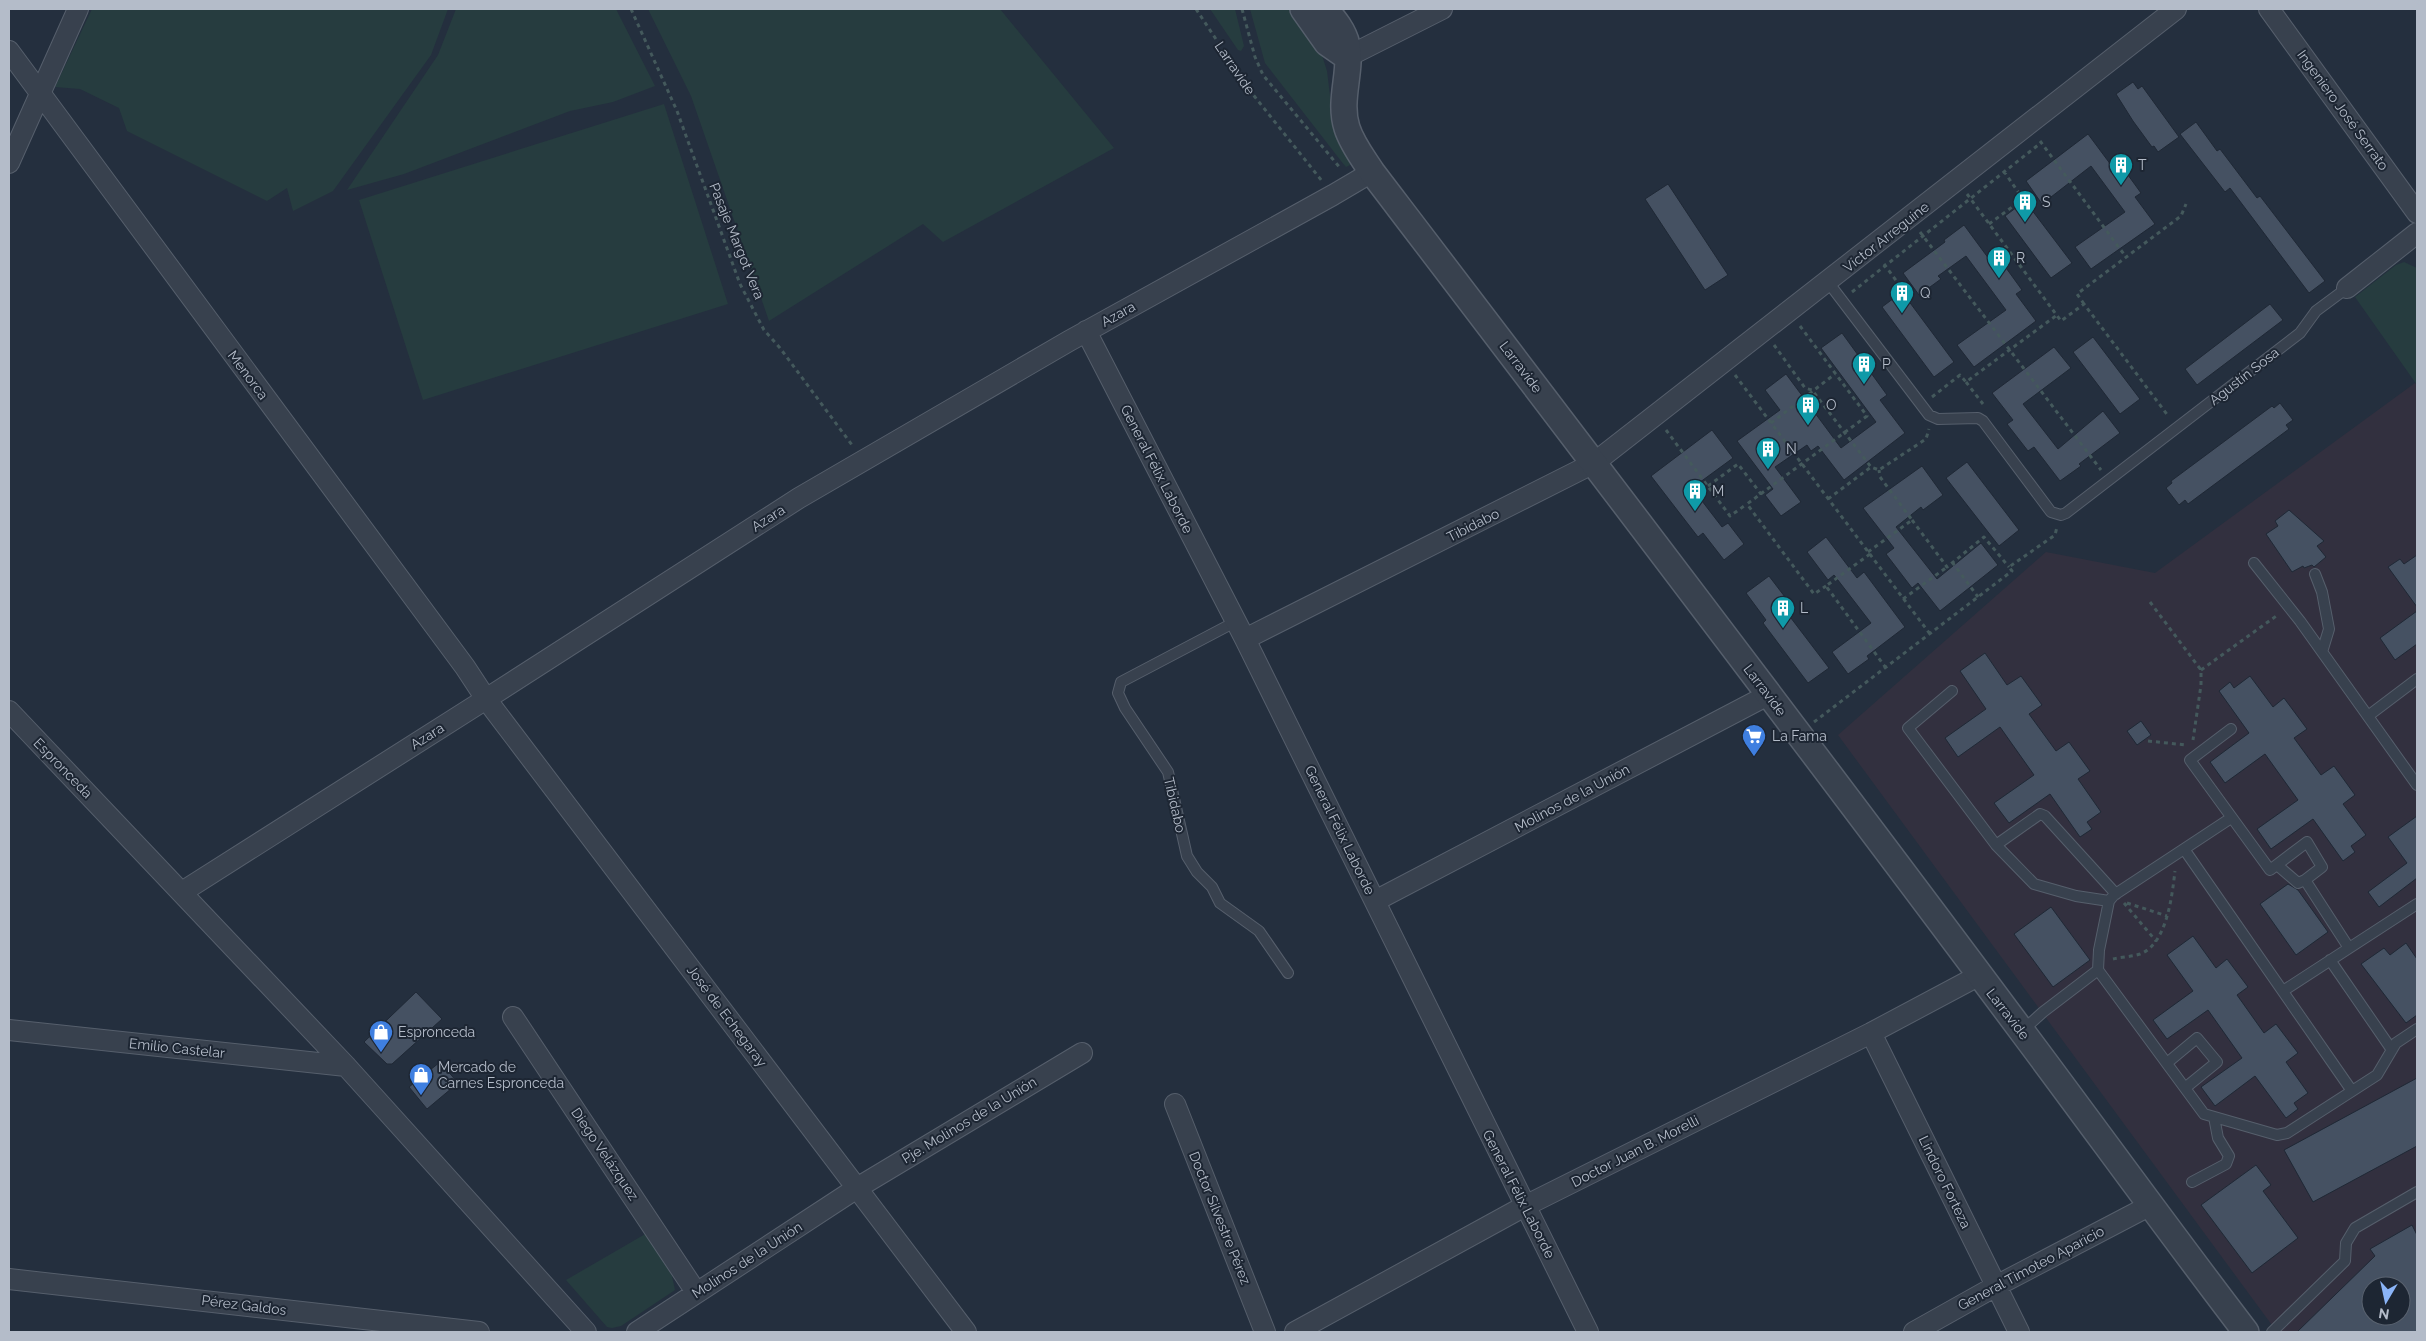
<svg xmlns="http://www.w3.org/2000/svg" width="2426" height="1341" viewBox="0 0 2426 1341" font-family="Raleway,sans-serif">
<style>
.medical{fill:#32303f;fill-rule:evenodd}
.green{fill:#263c3f}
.building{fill:#455162;stroke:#1f2835;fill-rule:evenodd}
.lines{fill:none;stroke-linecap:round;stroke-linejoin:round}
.service-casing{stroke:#565f6c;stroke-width:12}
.minor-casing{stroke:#565f6c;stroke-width:22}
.tertiary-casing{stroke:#565f6c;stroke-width:28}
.path{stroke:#44595c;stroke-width:3;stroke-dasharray:4 4;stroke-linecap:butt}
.service{stroke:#38414e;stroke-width:10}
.minor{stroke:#38414e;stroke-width:20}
.tertiary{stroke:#38414e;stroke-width:25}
.labels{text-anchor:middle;stroke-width:4;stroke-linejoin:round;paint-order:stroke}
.street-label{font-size:14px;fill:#b4bcc9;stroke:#1d2633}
.poi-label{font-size:14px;fill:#b4bcc9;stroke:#1d2633;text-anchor:start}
</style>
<rect width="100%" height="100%" fill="#242f3e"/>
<path class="medical" d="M2415,383l2,2v947h-140l-439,-597 208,-183 109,21zM2371,1286h30v30h-30z"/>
<path class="green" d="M92,9h356l-17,46 -98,136 -40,20 -6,-23 -20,13 -140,-70 -8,-23 -39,-19 -25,-2z
M456,9h160l39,77 -42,16 -43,9 -166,63 -57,16 91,-135z
M648,9h352l114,139 -171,94 -20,-18 -154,97 -78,-225z
M1210,9h25l9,37 -3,5 -3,-1z
M1250,9h40l30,40 7,22 7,57 14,28 2,9 -4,2 -5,-6 -76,-98z
M664,104l64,200 -305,96 -64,-200z
M2404,262l13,6v117l-62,-88 41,-32z
M647,1233l25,43 3,14 -54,36 -9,2 -5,-1 -41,-47z"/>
<path class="building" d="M2133,82l5,7 4,-3 37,51 -21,15 -4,-6 -2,1 -19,-26 -17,-27z
M2196,122l21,29 3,-2 37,49 3,-2 65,85 -16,12 -79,-105 -5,4 -45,-58z
M2088,134l26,35 6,-5 21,29 -6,4 20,27 -64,45 -16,-22 50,-35 -34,-46 -49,38 -16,-23z
M1668,184l60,91 -23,15 -60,-91z
M2025,201l47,62 -21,15 -46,-62z
M1964,225l25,34 7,-5 26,36 -6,4 20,27 -62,46 -17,-22 49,-35 -40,-54 -28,20 3,3 -22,16 -16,-22 42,-31 -1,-2z
M1902,292l52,70 -20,15 -52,-70z
M2270,304l13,16 -86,65 -12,-16z
M1842,333l45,62 -7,5 25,33 -61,47 -26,-34 -7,5 -4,-6 -32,22 26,35 -20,14 -16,-21 8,-6 -36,-48 43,-31 -15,-20 21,-16 55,74 35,-26 -55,-74z
M2093,337l47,62 -20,15 -47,-62z
M2054,347l17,21 -48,36 35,45 45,-38 17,22 -41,31 2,2 -21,15 -26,-34 -6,4 -21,-27 6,-4 -21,-27z
M2280,403l13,17 -7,5 3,4 -101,75 -3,-4 -6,5 -13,-17 6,-5 -1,-2 101,-75 2,2z
M1712,430l21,28 -41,30 30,39 6,-4 16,21 -20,16 -21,-27 -5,4 -47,-61z
M1967,462l52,68 -20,16 -53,-68z
M1922,466l21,29 -20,15 -2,-3 -25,20 41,52 44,-36 17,22 -58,46 -22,-28 -6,5 -26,-34 8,-6 -31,-40z
M2289,510l35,31 -7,5 9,11 -12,10 -2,-2 -8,3 -1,-2 -11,6 -26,-38 12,-8 -3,-5z
M1826,537l31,41 7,-6 41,55 -38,29 2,3 -21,15 -16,-22 39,-29 -37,-48 -6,5 -21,-28z
M2417,555v52l-29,-40 12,-8 4,5z
M1769,576l16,21 -7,4 51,67 -21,15 -45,-60 3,-3 -20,-27z
M2417,611v33l-22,16 -15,-22z
M1985,653l22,32 14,-9 21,29 -13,9 27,37 13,-9 21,29 -12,8 23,33 -14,10 5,7 -12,8 -30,-43 -41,29 -15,-20 40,-28 -34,-48 -42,30 -13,-19 41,-29 -26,-38z
M2250,676l23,31 11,-9 23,31 -13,9 27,37 13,-9 21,29 -12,9 23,31 -15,11 4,6 -12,9 -30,-42 -42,30 -14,-20 41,-29 -33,-46 -40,29 -15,-21 39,-29 -30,-42 11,-9 4,6z
M2141,721l10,14 -14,10 -10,-14z
M2417,816v62l-38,29 -11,-15 39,-29 -19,-26z
M2288,884l10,6 30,42 -32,23 -36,-51z
M2051,907l39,53 -37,27 -39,-53z
M2193,936l23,32 11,-9 21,28 -11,8 27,38 12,-9 22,29 -12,9 22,31 -14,10 4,6 -12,9 -31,-42 -40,30 -14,-19 41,-29 -34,-48 -41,29 -14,-19 40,-29 -26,-36z
M2406,943l11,16v56l-11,8 -45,-59 23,-16 6,7z
M416,992l26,27 -50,45h-5l-23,-22z
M440,1062l18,21 -31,26 -18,-22z
M2417,1078v68l-104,56 -29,-52z
M2256,1165l15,20 -8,6 35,47 -46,35 -51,-68z
M2412,1225l5,10v97h-120l78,-76 -5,-7zM2371,1286h30v30h-30z"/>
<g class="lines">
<g class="service-casing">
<path id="service" d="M1828,282l101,133 9,4 40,-1 5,3 68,91 10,3 5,-2 234,-180 16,-22 31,-23
M2254,563l46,58 117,164
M2315,574l7,18 7,37 -7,23
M1235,622l-114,60 -3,11 7,15 43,64 19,84 10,16 15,15 8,16 39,28 29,42
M1952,691l-44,37 88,117 38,39 42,12 33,5
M2368,716l49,-37
M2231,729l-41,31 80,110 37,-28 15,25 -17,13 44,68
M1996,845l44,-31 5,2 71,78
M2184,849l47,-31
M2277,865l21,18 7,-3
M2330,960l62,90
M2283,991l134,-87
M2022,1031l21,-19 55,-42
M2167,1063l30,-25 20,24 -32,26
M2352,1091l-168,-242 -70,46 -5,6 -10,49 -1,20 106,144 73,21 10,-2 90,-58 19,-32 21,-14
M2192,1182l34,-18 3,-8 -11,-18 -4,-21
M2272,1332l73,-71 1,-18 9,-15 62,-36"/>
</g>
<g class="minor-casing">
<path id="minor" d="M2269,9l148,204
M9,51l456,616 21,32 480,633
M1347,57l95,-48
M9,163l69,-154
M2347,288l70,-55
M1086,331l159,308 343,693
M1245,639l349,-176 582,-454
M9,711l337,355 240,266
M182,892l304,-193 313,-201 270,-157 264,-146 39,-23
M1375,901l393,-206
M513,1017l183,275
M9,1030l337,36
M1871,1033l148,299
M1175,1104l90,228
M9,1279l470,53
M637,1332l220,-144 225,-135
M1295,1332l230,-126 346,-173 107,-57
M1914,1332l82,-46 153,-80"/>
</g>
<g class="tertiary-casing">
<path id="tertiary" d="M1303,9l24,34 20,14
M1325,9c9,10 19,22 22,36 5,27 -9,55 0,83 5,16 16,30 25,44 218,286 437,573 652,862 74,99 147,200 222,298"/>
</g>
<path class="path" d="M631,9l46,102 63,173 24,46 16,18 72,97
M1196,9l55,83 71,89
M1242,9l13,48 8,18 78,94
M2040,141l86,116
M1967,194l94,127 23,-17 85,113
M1989,224l34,-25 -20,-29
M1920,232l181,238
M1884,264l19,26
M1852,292l190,-150
M2084,304l-7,-10 104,-78 5,-12
M1800,326l67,90 -120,88 67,90 12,-8
M1774,345l31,43 7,2 59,77
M1735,375l195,259
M1966,382l17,22
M1932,397l28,-22 6,7 91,-67
M1771,423l64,-49
M1666,430l64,86 17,-12
M1708,486l30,-22 23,30
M1828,499l43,-32 8,3 47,-31 3,-10
M1912,520l35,47 37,-30 25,30
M1868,552l44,-32 -32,-43 -1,-7
M1870,554l-44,32 60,82
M1952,562l26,35
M1903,599l44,-32
M2150,602l51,68v15l-8,55
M2201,670l78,-56
M1814,722l198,-151 -3,-4 46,-32 2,-8
M2148,741l38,4
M2124,903l32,38
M2127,903l40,13
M2113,959c8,-2 18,-2 27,-5 27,-10 32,-58 35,-83"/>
<use href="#service" class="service"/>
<use href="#minor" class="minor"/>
<use href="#tertiary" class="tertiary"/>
</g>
<defs>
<g id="building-pin" transform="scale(1.25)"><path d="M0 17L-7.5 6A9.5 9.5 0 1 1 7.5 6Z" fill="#0f9aa8" stroke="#1d2633"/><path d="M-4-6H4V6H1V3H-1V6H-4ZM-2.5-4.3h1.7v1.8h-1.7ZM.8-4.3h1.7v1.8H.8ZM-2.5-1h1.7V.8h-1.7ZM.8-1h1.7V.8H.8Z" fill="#fff"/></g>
<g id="supermarket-pin" transform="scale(1.25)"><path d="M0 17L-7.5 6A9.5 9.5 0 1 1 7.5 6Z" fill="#3f7fe0" stroke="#1d2633"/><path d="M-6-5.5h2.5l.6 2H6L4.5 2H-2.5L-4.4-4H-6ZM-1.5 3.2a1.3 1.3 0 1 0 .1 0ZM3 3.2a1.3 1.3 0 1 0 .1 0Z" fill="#fff"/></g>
<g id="shop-pin" transform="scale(1.25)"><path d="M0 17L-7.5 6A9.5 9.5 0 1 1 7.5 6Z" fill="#3f7fe0" stroke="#1d2633"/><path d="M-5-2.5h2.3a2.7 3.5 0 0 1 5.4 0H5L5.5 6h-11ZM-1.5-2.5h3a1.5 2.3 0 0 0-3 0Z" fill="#fff"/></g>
</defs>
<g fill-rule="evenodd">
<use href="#building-pin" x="2121" y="165"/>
<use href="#building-pin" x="2025" y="202"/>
<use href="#building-pin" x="1999" y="258"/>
<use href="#building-pin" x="1902" y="293"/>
<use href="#building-pin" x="1864" y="364"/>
<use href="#building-pin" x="1808" y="405"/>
<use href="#building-pin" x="1768" y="449"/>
<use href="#building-pin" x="1695" y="491"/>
<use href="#building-pin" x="1783" y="608"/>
<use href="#supermarket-pin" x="1754" y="736"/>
<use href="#shop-pin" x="381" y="1032"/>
<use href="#shop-pin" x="421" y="1075"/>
</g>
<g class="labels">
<g class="street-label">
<text transform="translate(1235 68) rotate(56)" y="5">Larravide</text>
<text transform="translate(2343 110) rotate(54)" y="5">Ingeniero José Serrato</text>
<text transform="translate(1886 237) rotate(-38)" y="5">Víctor Arreguine</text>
<text transform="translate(737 241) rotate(68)" y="5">Pasaje Margot Vera</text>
<text transform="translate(1118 314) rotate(-29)" y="5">Azara</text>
<text transform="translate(1521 367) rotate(53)" y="5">Larravide</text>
<text transform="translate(248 375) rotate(53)" y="5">Menorca</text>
<text transform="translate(2244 376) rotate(-38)" y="5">Agustín Sosa</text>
<text transform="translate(1157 469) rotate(63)" y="5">General Félix Laborde</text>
<text transform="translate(768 518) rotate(-33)" y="5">Azara</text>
<text transform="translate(1473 525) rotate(-27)" y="5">Tibidabo</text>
<text transform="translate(1765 690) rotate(53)" y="5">Larravide</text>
<text transform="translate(427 736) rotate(-32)" y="5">Azara</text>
<text transform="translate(63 768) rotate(46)" y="5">Espronceda</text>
<text transform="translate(1572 798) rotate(-28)" y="5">Molinos de la Unión</text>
<text transform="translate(1175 805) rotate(77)" y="5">Tibidabo</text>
<text transform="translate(1340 830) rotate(64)" y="5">General Félix Laborde</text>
<text transform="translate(2008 1014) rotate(52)" y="5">Larravide</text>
<text transform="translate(727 1016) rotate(53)" y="5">José de Echegaray</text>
<text transform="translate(177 1048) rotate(6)" y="5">Emilio Castelar</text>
<text transform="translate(969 1120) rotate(-31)" y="5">Pje. Molinos de la Unión</text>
<text transform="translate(1635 1151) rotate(-27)" y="5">Doctor Juan B. Morelli</text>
<text transform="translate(605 1154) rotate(56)" y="5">Diego Velázquez</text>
<text transform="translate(1945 1182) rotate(64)" y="5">Lindoro Forteza</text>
<text transform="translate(1519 1194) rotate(63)" y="5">General Félix Laborde</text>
<text transform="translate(1220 1218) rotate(68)" y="5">Doctor Silvestre Pérez</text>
<text transform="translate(747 1260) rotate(-33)" y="5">Molinos de la Unión</text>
<text transform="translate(2031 1268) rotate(-28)" y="5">General Timoteo Aparicio</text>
<text transform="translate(244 1305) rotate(7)" y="5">Pérez Galdos</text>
</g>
<g class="poi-label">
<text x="2138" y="170">T</text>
<text x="2042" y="207">S</text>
<text x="2016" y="263">R</text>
<text x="1920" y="298">Q</text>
<text x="1882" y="369">P</text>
<text x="1826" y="410">O</text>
<text x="1786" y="454">N</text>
<text x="1712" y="496">M</text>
<text x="1800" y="613">L</text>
<text x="1772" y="741">La Fama</text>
<text x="398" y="1037">Espronceda</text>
<text x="438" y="1072">Mercado de<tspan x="438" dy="16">Carnes Espronceda</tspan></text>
</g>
</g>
<rect width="2426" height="1341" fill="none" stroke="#b4bcc9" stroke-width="20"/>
<g transform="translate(2386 1301) rotate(189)"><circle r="24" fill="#1d2633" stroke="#59626f"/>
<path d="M0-4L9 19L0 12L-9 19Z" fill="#8ab4f8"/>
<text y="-8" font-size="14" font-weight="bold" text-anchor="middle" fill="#b4bcc9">N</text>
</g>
</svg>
